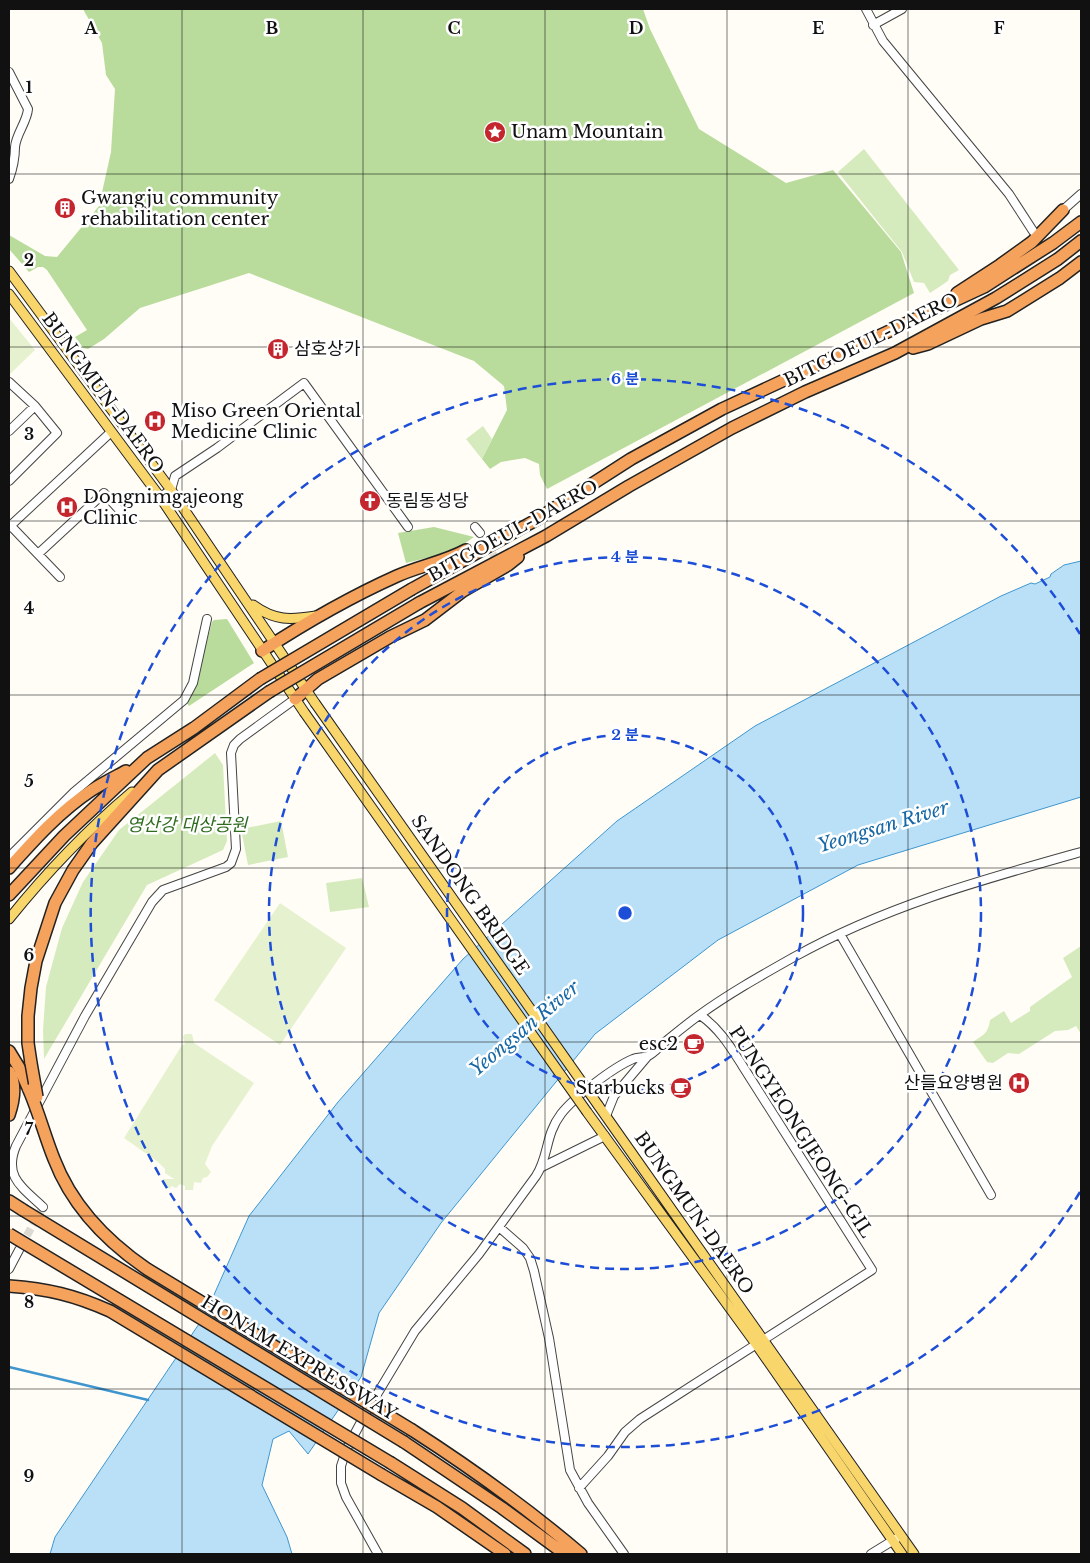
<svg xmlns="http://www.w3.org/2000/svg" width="1090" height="1563" viewBox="0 0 1090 1563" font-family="'Libre Baskerville','Noto Sans KR',serif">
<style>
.green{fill:#d5ebbd}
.forest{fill:#b9dc9c}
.pitch{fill:#e6f2cf}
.water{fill:#b9e0f7;stroke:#3f96cf}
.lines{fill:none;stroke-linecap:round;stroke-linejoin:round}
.stream{stroke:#3f96cf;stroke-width:2.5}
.minor-tunnel{stroke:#dbdad3;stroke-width:8;stroke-dasharray:8 4;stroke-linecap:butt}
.minor-casing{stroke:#444;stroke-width:10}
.major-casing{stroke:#222;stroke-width:11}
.highway-casing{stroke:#222;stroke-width:14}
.minor{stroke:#fff;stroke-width:8}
.major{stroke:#f9d66b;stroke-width:9}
.highway{stroke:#f5a25d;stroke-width:11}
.major-bridge-casing{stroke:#222;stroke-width:11;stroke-linecap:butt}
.highway-bridge-casing{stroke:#222;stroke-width:14;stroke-linecap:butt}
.major-bridge{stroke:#f9d66b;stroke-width:9}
.highway-bridge{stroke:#f5a25d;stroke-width:11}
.grid{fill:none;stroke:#111;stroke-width:1;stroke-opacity:0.55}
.ring{fill:none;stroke:#1d4ed8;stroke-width:2.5;stroke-dasharray:9 6}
.labels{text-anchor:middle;stroke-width:5;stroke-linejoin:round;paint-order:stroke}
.poi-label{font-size:18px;fill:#111;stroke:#fff;text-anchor:start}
.street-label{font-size:18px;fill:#111;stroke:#fff}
.park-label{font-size:18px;font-style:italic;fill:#2f6b1f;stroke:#fff}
.water-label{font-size:19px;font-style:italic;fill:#1768a6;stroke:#fff}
.grid-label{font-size:16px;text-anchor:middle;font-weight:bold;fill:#111;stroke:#fff;stroke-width:5;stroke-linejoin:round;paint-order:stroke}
.centre{fill:#1d4ed8;stroke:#fff;stroke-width:2.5}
.ring-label{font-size:15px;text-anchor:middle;font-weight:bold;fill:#1d4ed8;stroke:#fff;stroke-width:5;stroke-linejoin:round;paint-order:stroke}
</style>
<rect width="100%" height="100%" fill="#fffdf5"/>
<path class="green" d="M864,149l95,121 -9,5 -2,6 -18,12 -6,-10 -10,-1 -12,-30 -64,-80z
M483,426l9,13 -10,20 -16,-20z
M215,753l8,12 4,76 -4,9 -76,35 -103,174 -1,-29 3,-43 16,-59 21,-46 36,-52z
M281,821l7,36 -40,8 -7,-36z
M362,878l7,29 -39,5 -4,-29z
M1081,946v88l-5,-8 -8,4 -13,1 -36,23 -11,-1 -15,10 -6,-1 -14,-20c10,-7 15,-8 17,-22l14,-9 7,12 19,-12v-4l42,-30 -9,-19z"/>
<path class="forest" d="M83,9h560l7,20 49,100 87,54 47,-13 68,82 13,41 -367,196 -7,-14 -1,-11 -14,-6 -24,4 -11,7 -8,-10 25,-49 -3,-24 -30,-25 -225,-88 -109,35 -36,31 -16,10 -5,-1 -8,-11 12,-7 -40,-60 -4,-3h-5l-9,5 -20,-23v-14l36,21 12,1 42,-51 12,-54 4,-63 -9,-14 -4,-32z
M434,527l40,10 -22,15 -46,11 -8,-30z
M227,619l27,44 -65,43 -3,-4 9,-16 17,-64 2,-2z"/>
<path class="pitch" d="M9,318l26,32 -26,25z
M280,903l66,45 -66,97 -66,-45z
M185,1034h7l2,9 60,40 -42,63 -7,18 6,8 -4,5 -4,1 -2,5 -7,-1 -1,8h-8v-4l-5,-2 -4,4 -5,-2 -1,3 -8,-5 1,-5h11l-9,-6v-4l-7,-7 -34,-24 58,-93 3,-1 -2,-7z"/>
<path class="water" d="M1081,561v236l-223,68 -140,75 -123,94 -154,189 -62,90 -18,64 -53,77 -19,-23 -16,8 -11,46 25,52 5,17h-242l5,-17 150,-222 44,-99 89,-114 125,-143 154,-138 138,-95 246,-130 30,-13 4,1 15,-7 1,-3 13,-9z"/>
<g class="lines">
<path class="stream" d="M9,1367l139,33"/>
<path class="minor-tunnel" d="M480,533l20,33
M21,1246l22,-39"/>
<g class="minor-casing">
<path id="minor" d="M866,9l17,32 126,153 24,37
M873,25l29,-16
M9,72l19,37c-1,13 -12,25 -13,38 0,11 -2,21 -6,32
M1063,210l18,-16
M9,382l26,24 22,27 -48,48
M9,431l26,-25
M160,497l11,-7 4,-14 42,-28 87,-65 104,144
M9,524l51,53
M9,527l101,-94
M475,527l5,6
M38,554l66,-61 19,21
M9,857l65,-65 110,-92 9,-17 14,-64
M840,934l151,261
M606,1116l8,-20 33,-39
M542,1167l63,-31
M43,1207c-20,-19 -40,-30 -27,-61l69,-130 67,-114 11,-12 63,-23 5,-4 5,-14 -5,-96 3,-8 6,-6 55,-40
M499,1227l24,21 7,10 4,13 15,67 21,132 18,33 36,51
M9,1269l10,-19
M579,1488l29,-32 17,-24 15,-13 232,-149 -130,-205c-12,-19 -23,-37 -42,-50
M378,1554l-32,-57 -5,-14v-17l6,-18 20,-37 48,-80 64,-77 57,-78c13,-20 9,-41 25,-62 13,-17 53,-47 72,-55 4,-2 10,-1 15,-3 6,-3 12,-10 17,-14 11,-9 22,-18 33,-26 30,-22 64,-41 96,-59 92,-51 187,-77 287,-105
M871,1554l26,-16"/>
</g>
<g class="major-casing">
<path id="major" d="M9,271l162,219 144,213
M9,294l151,203 144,215
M253,605c22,16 37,15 63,11
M9,919c37,-46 78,-89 123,-127
M598,1105l316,449
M587,1112l169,232 146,210"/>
</g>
<g class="highway-casing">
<path id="highway" d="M957,293l43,-28 32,-23 31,-32
M913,348l15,-4 53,-25 26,-8 53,-33 21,-16
M412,589l124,-69 95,-61 91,-50 262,-122 69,-44 28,-21
M419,603l127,-67 83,-50 103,-58 73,-36 90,-39 101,-55 62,-39 23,-18
M262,651c43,-28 88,-54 135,-75 22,-10 47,-14 69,-26
M295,699l23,-20 72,-42 35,-17 38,-29 45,-26 10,-8
M9,868c25,-28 51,-57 83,-78 11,-7 23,-13 34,-19
M9,895l55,-59 83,-78 47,-30 66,-49
M9,1051l11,18 9,21
M31,1063l-3,-20v-27l3,-28 5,-27 19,-58 18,-33 19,-27 66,-73 111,-78
M9,1072c8,12 4,31 0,43
M9,1201l14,9
M412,1430c59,38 115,78 169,124
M404,1442l98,66 63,46
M391,1463l71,45 63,46
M382,1475l55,32 68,47"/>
</g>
<use href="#minor" class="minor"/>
<use href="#major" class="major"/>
<use href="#highway" class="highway"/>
<g class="major-bridge-casing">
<path id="major-bridge" d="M315,703l283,402
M304,712l283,400"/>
</g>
<g class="highway-bridge-casing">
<path id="highway-bridge" d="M260,679l152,-90
M269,692l150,-89
M31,1063l6,34
M29,1090c10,23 16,47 25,69 18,47 52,82 93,110l265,161
M23,1210l381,232
M9,1234l382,229
M9,1286c39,3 65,9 101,25l272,164"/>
</g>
<use href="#major-bridge" class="major-bridge"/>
<use href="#highway-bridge" class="highway-bridge"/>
</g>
<path class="grid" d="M182,9v1545M363,9v1545M545,9v1545M727,9v1545M908,9v1545M9,174h1072M9,347h1072M9,521h1072M9,695h1072M9,868h1072M9,1042h1072M9,1216h1072M9,1389h1072"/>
<g class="ring">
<circle cx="625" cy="913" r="178"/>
<circle cx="625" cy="913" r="356"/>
<path d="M1080 1192A534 534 0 1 1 1080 634"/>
</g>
<defs>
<g id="sight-disc" transform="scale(1.125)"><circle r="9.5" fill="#c4262e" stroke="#fff"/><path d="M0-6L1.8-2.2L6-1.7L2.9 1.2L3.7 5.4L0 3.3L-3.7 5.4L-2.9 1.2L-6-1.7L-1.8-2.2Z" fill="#fff"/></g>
<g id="building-disc" transform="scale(1.125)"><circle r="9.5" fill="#c4262e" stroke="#fff"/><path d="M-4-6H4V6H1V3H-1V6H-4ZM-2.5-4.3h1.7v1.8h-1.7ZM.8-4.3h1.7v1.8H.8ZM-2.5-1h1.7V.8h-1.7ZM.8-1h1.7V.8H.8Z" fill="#fff"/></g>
<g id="hospital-disc" transform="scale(1.125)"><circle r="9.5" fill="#c4262e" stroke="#fff"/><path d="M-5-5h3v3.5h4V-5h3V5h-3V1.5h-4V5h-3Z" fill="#fff"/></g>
<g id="church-disc" transform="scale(1.125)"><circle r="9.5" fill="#c4262e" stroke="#fff"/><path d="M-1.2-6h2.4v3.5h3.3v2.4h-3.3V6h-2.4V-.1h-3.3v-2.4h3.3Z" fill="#fff"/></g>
<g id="cafe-disc" transform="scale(1.125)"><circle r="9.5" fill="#c4262e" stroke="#fff"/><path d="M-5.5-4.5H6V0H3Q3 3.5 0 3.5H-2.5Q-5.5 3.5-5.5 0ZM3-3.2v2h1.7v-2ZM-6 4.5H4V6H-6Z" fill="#fff"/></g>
</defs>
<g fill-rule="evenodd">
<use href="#sight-disc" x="495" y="132"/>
<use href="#building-disc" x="65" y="208"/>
<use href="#building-disc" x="278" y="349"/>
<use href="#hospital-disc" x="155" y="421"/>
<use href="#church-disc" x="370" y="501"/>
<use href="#hospital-disc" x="67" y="507"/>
<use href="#cafe-disc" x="694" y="1044"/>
<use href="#hospital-disc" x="1019" y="1083"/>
<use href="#cafe-disc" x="681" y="1088"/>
</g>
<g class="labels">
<g class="poi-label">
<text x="511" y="138">Unam Mountain</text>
<text x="81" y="204">Gwangju community<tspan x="81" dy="21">rehabilitation center</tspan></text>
<text x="294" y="355">삼호상가</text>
<text x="171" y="417">Miso Green Oriental<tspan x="171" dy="21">Medicine Clinic</tspan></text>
<text x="83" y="503">Dongnimgajeong<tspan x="83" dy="21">Clinic</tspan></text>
<text x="386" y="507">동림동성당</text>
<text x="678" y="1050" text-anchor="end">esc2</text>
<text x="1003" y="1089" text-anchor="end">산들요양병원</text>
<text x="665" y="1094" text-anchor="end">Starbucks</text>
</g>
<g class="street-label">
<text transform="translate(871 340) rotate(-26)" y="6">BITGOEUL-DAERO</text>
<text transform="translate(103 393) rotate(54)" y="6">BUNGMUN-DAERO</text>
<text transform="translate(513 531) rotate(-29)" y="6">BITGOEUL-DAERO</text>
<text transform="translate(470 895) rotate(55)" y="6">SANDONG BRIDGE</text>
<text transform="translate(801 1132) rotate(57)" y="6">PUNGYEONGJEONG-GIL</text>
<text transform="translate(694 1213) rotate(55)" y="6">BUNGMUN-DAERO</text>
<text transform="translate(299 1358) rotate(31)" y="6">HONAM EXPRESSWAY</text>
</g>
<g class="park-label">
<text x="187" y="831">영산강 대상공원</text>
</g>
<g class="water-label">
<text transform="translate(883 826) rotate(-17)" y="7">Yeongsan River</text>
<text transform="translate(524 1028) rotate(-40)" y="7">Yeongsan River</text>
</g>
</g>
<g class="grid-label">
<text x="91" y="34">A</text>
<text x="272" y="34">B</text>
<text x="454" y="34">C</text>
<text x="636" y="34">D</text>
<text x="818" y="34">E</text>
<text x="999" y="34">F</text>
<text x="29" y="93">1</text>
<text x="29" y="266">2</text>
<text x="29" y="440">3</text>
<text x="29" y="614">4</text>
<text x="29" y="787">5</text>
<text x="29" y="961">6</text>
<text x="29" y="1135">7</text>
<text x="29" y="1308">8</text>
<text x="29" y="1482">9</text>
</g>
<circle cx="625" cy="913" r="8" class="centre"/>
<g class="ring-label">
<text x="625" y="384">6 분</text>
<text x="625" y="562">4 분</text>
<text x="625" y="740">2 분</text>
</g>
<rect width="1090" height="1563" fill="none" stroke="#111111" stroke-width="20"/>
</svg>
